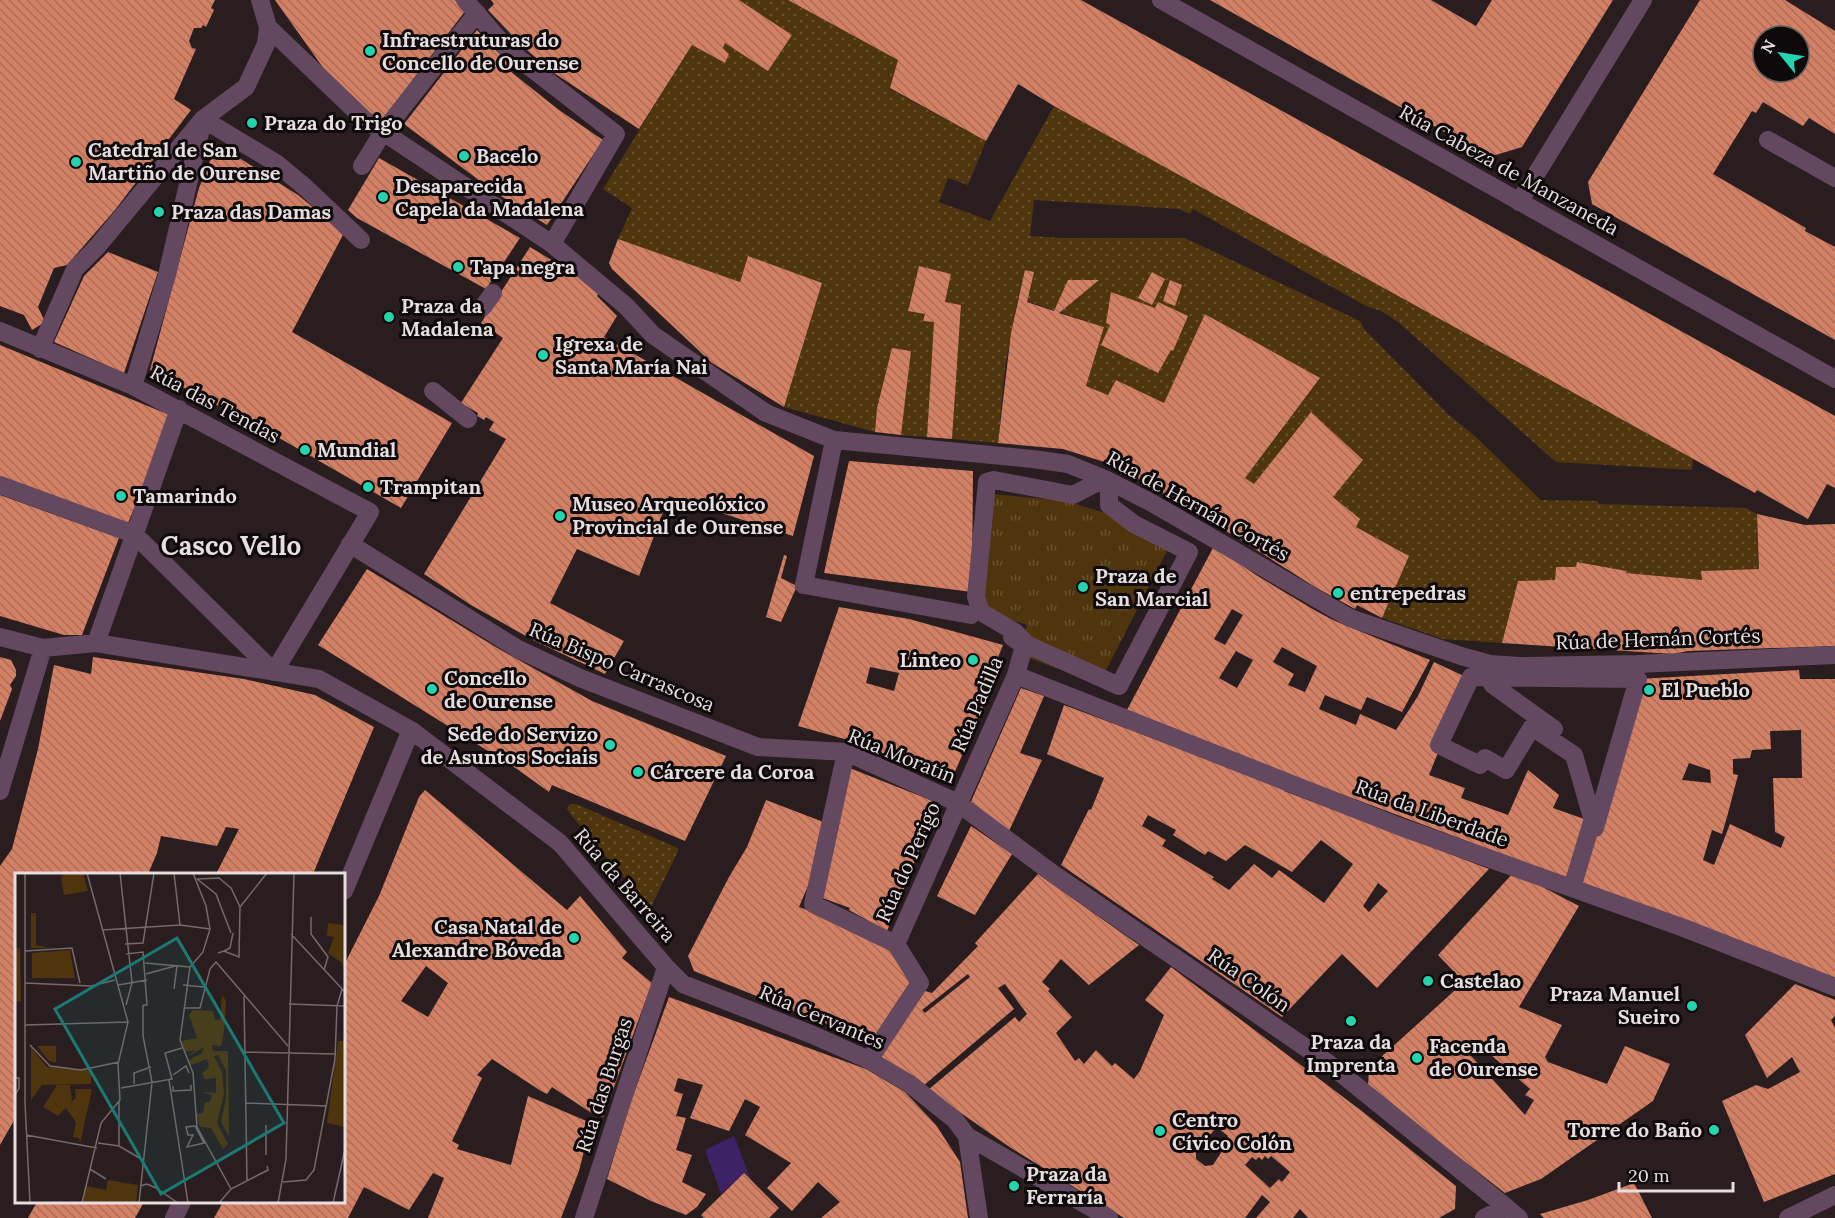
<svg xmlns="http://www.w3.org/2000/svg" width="1835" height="1218" viewBox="0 0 1835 1218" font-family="Lora,serif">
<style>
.grass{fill:url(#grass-dots)}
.park{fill:url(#park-tufts)}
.water{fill:#3d2265}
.building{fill:url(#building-back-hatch);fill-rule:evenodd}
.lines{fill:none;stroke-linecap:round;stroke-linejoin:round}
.pedestrian{stroke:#63485f;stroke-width:18}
.minor{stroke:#63485f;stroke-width:18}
.poi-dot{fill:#23d5af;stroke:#0e090a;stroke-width:2}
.labels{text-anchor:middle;stroke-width:6;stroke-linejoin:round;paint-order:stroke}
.poi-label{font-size:20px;font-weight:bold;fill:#e7dedf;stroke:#0e090a;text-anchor:start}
.street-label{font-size:20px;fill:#e7dedf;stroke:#0e090a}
.district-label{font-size:26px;font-weight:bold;fill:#e7dedf;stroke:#0e090a}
.inset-road{fill:none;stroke:#756a6c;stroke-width:1.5}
.view{fill:#1a7b74;fill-opacity:0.15;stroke:#1a7b74;stroke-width:3}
.inset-edge{fill:none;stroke:#e7dedf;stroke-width:3}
</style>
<defs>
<pattern id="grass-dots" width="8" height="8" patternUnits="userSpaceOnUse" patternTransform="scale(1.5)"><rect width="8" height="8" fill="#4f350d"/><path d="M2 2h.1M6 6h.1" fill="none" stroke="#685230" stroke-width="1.8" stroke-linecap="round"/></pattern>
<pattern id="park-tufts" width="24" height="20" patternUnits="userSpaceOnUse" patternTransform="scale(1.5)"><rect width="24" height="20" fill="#4f350d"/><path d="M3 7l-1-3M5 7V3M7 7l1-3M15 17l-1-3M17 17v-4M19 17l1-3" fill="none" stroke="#685230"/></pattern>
<pattern id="building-back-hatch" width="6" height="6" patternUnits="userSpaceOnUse" patternTransform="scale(1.5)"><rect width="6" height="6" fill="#d48064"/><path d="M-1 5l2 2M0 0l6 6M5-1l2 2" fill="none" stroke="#a96e5a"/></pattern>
</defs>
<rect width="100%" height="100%" fill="#291d1f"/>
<path class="grass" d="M739,0h49l110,60 -8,29 96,52 -18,44 -20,-7 -9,24 51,19 64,-115 639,353 -1,11 -136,-8 -158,-140 -17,-11 -15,-5 -173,-97 -3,5 -11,-5 -145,-9 -4,36 34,2h121l175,83 5,9 84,85 27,22 65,63 56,1 2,3 147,4 11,6 2,55 -58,2 1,9 -76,-7 1,-2 -49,-9 -2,5h-20l-1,13 -37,1 -16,62 -59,-4 -61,-21 27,-62 -53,-29 -23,-30 29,-37 -51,-48 -57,72 -9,-6 75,-99 -114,-65 -42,89 -48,-23 -8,15 -22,-9 18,-59 -86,-29 -13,70 -7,75 -46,-4 9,-134 -16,-3 6,-28 -32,-8 -11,44 17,4 -2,7 11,1 -7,115 -26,-2 10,-84 -19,-2 -15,59 -2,24 -91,-25 38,-124 -74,-27 -8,26 -122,-43 14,-31 -29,-19 89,-144 32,18 5,-9 -6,-6 2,-5 43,28 24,-36z
M570,804h6l102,44v3l-28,58 -79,-94 -4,-6z"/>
<path class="park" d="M992,494l74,7 39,12 63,36 -69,135 -81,-30 9,-29 -48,-16z"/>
<path class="water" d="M734,1136l17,44 -7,-7 -23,21 -16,-44z"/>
<path class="building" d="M0,0h215l-4,8 3,2 -8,17 -3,-2 -2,3h-7l-5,13 3,7 4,1 -22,50 17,11 -76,100 -48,55 -13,3 -16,39 7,15 -13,8 -8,-15 -24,-9z
M275,0h180l11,10 -84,110 -31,-13z
M491,0h248l53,35 -24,36 -43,-28 -2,5 6,6 -4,9 -33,-18 -53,84 -85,-56 -32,-27 -34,-36 6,-6z
M788,0h293l754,416v72l-8,-4 -19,35 -51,-29 -2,3 -701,-387 -36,-22 -32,57 -96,-53 8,-28z
M1210,0h221l45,26 16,-26h121l-91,147 -33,10z
M1700,0h85l50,31v103l-26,-16 -6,8 -40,-24 -7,11 -4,-2 -39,63 93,54 -1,3 30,16v93l-243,-136 -4,-22zM1763,36h36v36h-36z
M477,30l32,34 -3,4 53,42 44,30 -56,85 -51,-32 -92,-69z
M217,144l81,51 46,38 -52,99 160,91 -51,85 -120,-69 -131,-69 49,-182z
M379,158l141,80 -34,51 -129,-71 -9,-8z
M618,239l122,43 8,-26 74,27 -38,124 -72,-44 -100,-94 -3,-6z
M530,247l66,40 3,4 -2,5 20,20 -13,21 210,119 -21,80 -124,-40 -30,80 -62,-27 -27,54 74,38 -19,33 -72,-34 -62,-35 -47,-31 82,-135 -17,-9 5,-8 -8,-5 -2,3 -7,-4 1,-3 -12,-7 -1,3 -6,-3 44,-68 -22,-15z
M108,252l50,20 -34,101 -70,-31 30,-66z
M919,266l32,8 -6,28 16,3 -9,134 -25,-2 7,-115 -11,-1 2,-7 -17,-3z
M1025,270l9,2 -7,30 27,9 14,-31h31l-40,33 45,14 -18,59 22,9 8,-15 48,23 41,-89 115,64 -75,100 9,6 57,-72 52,48 -30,37 27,22 -4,8 53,29 -27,62 -25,-13 -2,4 -40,-22 -103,-65 -98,-57 -51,-16 -65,-6 13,-110z
M1152,272l13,7 -13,26 -14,-7z
M1170,280l12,5 -7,21 -12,-5z
M1111,292l44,16 3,-6 30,14 -15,35 -2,-1 -13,23 -57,-28 9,-20 -4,-2z
M0,345l172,71 -44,107 -128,-47z
M892,348l19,3 -10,84 -26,-3 2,-24z
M849,461l124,10 -1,121 -148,-19z
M0,495l119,43 -37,97h-18l-64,-19z
M1757,514l48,11 30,-1v122l-147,5 -15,3 -171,-11 16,-62 37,-1 1,-13h20l1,-5 50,9 -1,2 76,7 -1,-9 58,-2z
M1214,546l42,29 60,36 19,10 95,39 -28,52 -35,-15 -6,13 -36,-15 -6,14 37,16 4,-11 36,16 22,-34 16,-34 34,16 -39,97 36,13 -4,10 47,17 20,-45 31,25 -6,13 34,12 -21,58 -273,-102 -166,-66zM1232,609l11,6 -18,30 -11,-6zM1282,647l35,19 -12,26 -17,-7 6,-11 -21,-12zM1236,651l17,9 -16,28 -18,-10z
M784,555l3,1 -6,22 16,8 -16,36 -15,-5z
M367,569l132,80 93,52 134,55 -41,85 -133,-56 -3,7 -32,-23 -199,-124z
M839,607l70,12 94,26 -21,52 5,1 -37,85 -45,-21 -57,-22 -50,-14zM870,667l29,6 -5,18 -28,-8z
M0,657l11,3 5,10v6l-6,9 2,4 -12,32z
M93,657l151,22 71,16 59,32 -61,147h-97l23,-45 -13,-2 -9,19 -56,-10 -4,17 -9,21h-60l-6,-1 -1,1h-65v243l-16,28v-279l12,-17 26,-100 16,-84 37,9z
M1799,670l1,9h35v299l-255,-94 58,-205zM1801,730l1,48h-29l2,54 10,5 -4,11 -51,-24 -16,41 -11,-5 9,-30 10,4 5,-17 11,-42 -5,-1v-15l17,-1 2,-8 19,-1 -1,-18zM1689,763l21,7 1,13 -29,-3z
M1021,688l23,8 -24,57 22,7 -33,71 -40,-25z
M1064,705l221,83 -1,3 205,78 -112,119 -35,-34 -60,63 -221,-152 28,-56 2,1 13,-32 -57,-24zM1148,815l28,15 -3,5 32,20 3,-4 18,10 19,-16 47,27 29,-32 32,24 -29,39 -45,-33 -7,8 -18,-14 -25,26 -17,-11 2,-2 -52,-31 4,-6 -24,-14zM1378,883l10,8 -19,21 -6,-6z
M847,767l91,36 -51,128 -38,-21 1,-2 -30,-11z
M425,790l142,120 13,-14 47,56 -5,6 30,25 -49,134 -10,-3 -41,-27 -5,7 -6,-3 -49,-32 -15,16 5,3 -30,63 7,4 -2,4 54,16 17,-69 63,27 -12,48 -18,47h-133l16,-40 -11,-5 -24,37 -45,-23 -16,31h-134l9,-16h121v-237l35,-69 40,-99zM426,966l22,17 -20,34 -27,-16z
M766,800l60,23 -12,49 -15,35 30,11 52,25 21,19 8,23 -34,59 -182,-73 -6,-15 41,-79 18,-30z
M971,826l41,28 -37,61 -38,-19z
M1514,872l65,34 -60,101 43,18 -17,32 3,5 59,22 18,-38 45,18 -17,37 -112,78 -36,14 -137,-106 1,-19 95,-86 -26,-27zM1470,1040l2,3 2,-3 56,49 -5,6 9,5 -9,15 -62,-68z
M1038,874l101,71 -50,40 -28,-26 -19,23 8,7 -2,2 24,26 -16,16 19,28 4,-3 5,6 12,-14 16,16 3,-3 19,16 6,-8 24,-56 -19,-15 26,-33 192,145 93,74 -1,23 -16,9h-131l-8,-9 -7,9h-37l14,-16 -8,-7 -17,23h-121l-113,-70 -83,-58 87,-73 4,5 8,-8 -22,-30 -7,4 16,21 -91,77 -43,-30 42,-66 10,3 46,-47 -3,-3zM968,974l2,3 -45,36 -3,-3zM1217,1127l11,9 -2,3 6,5 -5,6 -3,-2 -11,17 -8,1 -9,-7v-8zM1265,1156l3,3 3,-3 19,16 -8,10 -3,-3 -9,9 -25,-23 7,-8 4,3 3,-3 3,3z
M1795,984l40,16v16l-4,4 4,8v146l-71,28 -42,-101 34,-16 12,4 32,-17 -8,-15 -25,21 -22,-43z
M669,997l197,72 39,23 31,33 24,37 8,56h-147l19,-16 -22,-20 -26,29 -25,-23 24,-25 -46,-28 15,-28 -15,-8 -16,32 -39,-13 13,-33 -25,-7 -4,13 9,3 -7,22 10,2 -10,32 16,5 -10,27 24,12 -9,13 -11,8 -35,-14 -44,-22 23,-75z
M744,1173l35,35 -10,10h-65l-3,-3z
M1634,1183l18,35h-108l-4,-4 48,-14z
M37,1202h107l-9,16h-107z"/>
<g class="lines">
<path class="pedestrian" d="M260,0l8,27 97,93 187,124 74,62 27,29 113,78 68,27 199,19 35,5 37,15 47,24 198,115 111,38 29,8 30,2 117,-2 198,-9
M465,0l43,50 108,84 -64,110
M203,119l73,44 29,24 56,53
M362,166l21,-34 94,-119
M483,307l10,-14
M0,331l133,55 237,126 -96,160
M40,349l35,-80 21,-21 107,-129 43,-32 20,-43 2,-17
M133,386l34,-111 35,-151
M433,391l35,28
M1104,479l-31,16 -79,-15 -7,2 -11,115 5,15 34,20 13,13 91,41 70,-134 -55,-28 -25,-19v-24
M0,485l134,49 140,138
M350,544l168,105 62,29 178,69 88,5 112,51 94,70 276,190 178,144 -22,11
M804,585l30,-145
M0,637l43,11 53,-5 223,36 92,51 149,113 106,124 17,17 130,51 56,25 41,24 45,36 12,16 12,82
M96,643l83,-234
M1489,672l-1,6 5,7 61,44
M1016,675l382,151 286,102 151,59
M1471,677l167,2 -43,149 -21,-73 -42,-28 -26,43 -21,-12 -5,7 -41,-20z
M846,752l-33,152 83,40
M0,791l43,-143
M1572,888l22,-73
M344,891l67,-161
M896,944l120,-269 8,-29 -12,-9
M869,1060l51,-77 -24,-39
M967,1136l142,82
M174,1218l8,-16
M584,1218l82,-251"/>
<path class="minor" d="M1161,0l674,379
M1768,140l67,38
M1519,202l124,-202
M804,585l167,30
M1506,1207l13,11
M1788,1218l47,-23"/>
</g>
<g class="poi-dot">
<circle cx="370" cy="51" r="6"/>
<circle cx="252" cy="123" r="6"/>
<circle cx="464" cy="156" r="6"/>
<circle cx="76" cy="162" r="6"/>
<circle cx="383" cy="197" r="6"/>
<circle cx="159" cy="212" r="6"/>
<circle cx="458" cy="267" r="6"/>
<circle cx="389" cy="317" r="6"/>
<circle cx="543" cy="355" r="6"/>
<circle cx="305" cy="450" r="6"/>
<circle cx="368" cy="487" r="6"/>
<circle cx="121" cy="496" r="6"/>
<circle cx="560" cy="516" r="6"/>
<circle cx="1083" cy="587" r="6"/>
<circle cx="1338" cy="593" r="6"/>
<circle cx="973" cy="660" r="6"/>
<circle cx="432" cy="689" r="6"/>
<circle cx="1649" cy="690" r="6"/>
<circle cx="610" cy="745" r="6"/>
<circle cx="638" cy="772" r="6"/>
<circle cx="574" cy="938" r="6"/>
<circle cx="1428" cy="981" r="6"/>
<circle cx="1692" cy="1006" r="6"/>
<circle cx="1351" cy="1021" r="6"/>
<circle cx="1417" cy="1058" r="6"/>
<circle cx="1714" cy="1130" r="6"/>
<circle cx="1160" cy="1131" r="6"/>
<circle cx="1014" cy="1186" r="6"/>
</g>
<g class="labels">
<g class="poi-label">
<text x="382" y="47">Infraestruturas do<tspan x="382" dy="23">Concello de Ourense</tspan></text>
<text x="264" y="130">Praza do Trigo</text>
<text x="88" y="157">Catedral de San<tspan x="88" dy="23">Martiño de Ourense</tspan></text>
<text x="476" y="163">Bacelo</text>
<text x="395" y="193">Desaparecida<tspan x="395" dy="23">Capela da Madalena</tspan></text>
<text x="171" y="219">Praza das Damas</text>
<text x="470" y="274">Tapa negra</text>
<text x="401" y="313">Praza da<tspan x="401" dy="23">Madalena</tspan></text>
<text x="555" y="351">Igrexa de<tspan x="555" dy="23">Santa María Nai</tspan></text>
<text x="317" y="457">Mundial</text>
<text x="380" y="494">Trampitan</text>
<text x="133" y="503">Tamarindo</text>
<text x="572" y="511">Museo Arqueolóxico<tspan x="572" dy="23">Provincial de Ourense</tspan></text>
<text x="1095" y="583">Praza de<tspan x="1095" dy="23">San Marcial</tspan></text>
<text x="1350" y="600">entrepedras</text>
<text x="961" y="667" text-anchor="end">Linteo</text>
<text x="444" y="685">Concello<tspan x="444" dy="23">de Ourense</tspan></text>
<text x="1661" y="697">El Pueblo</text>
<text x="598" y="741" text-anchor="end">Sede do Servizo<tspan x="598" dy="23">de Asuntos Sociais</tspan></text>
<text x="650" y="779">Cárcere da Coroa</text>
<text x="562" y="934" text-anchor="end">Casa Natal de<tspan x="562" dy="23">Alexandre Bóveda</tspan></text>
<text x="1440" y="988">Castelao</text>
<text x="1680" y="1001" text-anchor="end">Praza Manuel<tspan x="1680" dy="23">Sueiro</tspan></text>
<text x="1351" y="1049" text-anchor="middle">Praza da<tspan x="1351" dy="23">Imprenta</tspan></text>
<text x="1429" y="1053">Facenda<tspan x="1429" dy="23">de Ourense</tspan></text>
<text x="1172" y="1127">Centro<tspan x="1172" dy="23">Cívico Colón</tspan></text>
<text x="1702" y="1137" text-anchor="end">Torre do Baño</text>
<text x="1026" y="1181">Praza da<tspan x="1026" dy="23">Ferraría</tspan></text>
</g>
<g class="street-label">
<text transform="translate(1509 170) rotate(29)" y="7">Rúa Cabeza de Manzaneda</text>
<text transform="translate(215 404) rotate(28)" y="7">Rúa das Tendas</text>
<text transform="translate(1198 506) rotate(29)" y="7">Rúa de Hernán Cortés</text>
<text transform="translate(1658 639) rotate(-2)" y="7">Rúa de Hernán Cortés</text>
<text transform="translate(622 667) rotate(23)" y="7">Rúa Bispo Carrascosa</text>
<text transform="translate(977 704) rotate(-67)" y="7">Rúa Padilla</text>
<text transform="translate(902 756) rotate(22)" y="7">Rúa Moratín</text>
<text transform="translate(1432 813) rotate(20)" y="7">Rúa da Liberdade</text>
<text transform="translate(908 862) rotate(-66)" y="7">Rúa do Perigo</text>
<text transform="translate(625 885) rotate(49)" y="7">Rúa da Barreira</text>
<text transform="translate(1249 980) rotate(35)" y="7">Rúa Colón</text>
<text transform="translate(822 1017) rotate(23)" y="7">Rúa Cervantes</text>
<text transform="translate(604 1085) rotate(-72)" y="7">Rúa das Burgas</text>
</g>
<g class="district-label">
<text x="231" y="555">Casco Vello</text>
</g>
</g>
<g transform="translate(15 873)">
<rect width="330" height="330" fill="#291d1f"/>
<path d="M16,40h5v32l14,3h-19zM207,122l4,6 -2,31 -3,14 -9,-1 1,6h15l1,85 -8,-14 5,-24v-27l-8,-16 -4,1 8,16 2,22 -7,29 11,21 -5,5 -12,-21 -11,-1 -4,-13 7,-1 2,-11h5l2,-7 -10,-3 14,1v-15l-11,1 -3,-6 7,-5 -2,-9 -16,6 -2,-5 13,-7 2,-6 -17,10 8,-7 -10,2 -3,-11 15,-3 -8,-23 4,-5 20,1 2,9h5zM22,173h19v17l-7,-2z" fill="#4f350d"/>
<path d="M313,50l15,2 2,6v42l-3,-10 -14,-10 6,-16 -7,-1z" fill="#4f350d"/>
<path d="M50,0h18l5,18 -24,4 -3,-17zM0,75h5l1,53 -6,1zM55,77l5,28h-43v-25zM323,168h7v86l-18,-4zM16,175l16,19 44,3v14l-49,1 -11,15zM60,216h17l-12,55 -1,-6 -6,-1 3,-15 -11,-15 11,-9zM93,307l30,5 -2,18h-53l3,-17 20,4z" fill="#4f350d"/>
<path d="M42,212h13l2,16 -14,15 -15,-9z" fill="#4f350d"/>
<path class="inset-road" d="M10,0v230l5,100M105,0l12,110 -6,22M159,0l6,52M178,0l13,33 4,23 -7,23 -13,15 -10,73 13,33 4,54 34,62M182,6l22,-1 12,10 9,19 -1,50 -15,-6 -6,2M182,6l19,15 15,39M225,34l27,-34M296,44v17l17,23 -4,13M87,57l78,-5 30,4M276,61l54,58M110,71l18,-1 11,-70M10,78l47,-3 8,35M209,78l6,-3 3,-15M111,81l17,-2 4,53h-4M130,90l45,4M131,101l29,-8M10,110l66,3 24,-6M103,112l29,-5M168,112l21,2M159,116l3,-23M229,123l3,185M274,131l56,2M170,135h15l10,-39 6,-7 72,84M10,152l103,-3M15,172l20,21 31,4 38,-8M230,179l91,2M158,202l13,-9 3,7M0,205h4v10l-4,7M154,207l19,123M119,211v-11l17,-6M158,213v5l18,-1v-5M106,215l51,-9 -7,-26 17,-5M231,230l81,3M251,252v30M180,253l9,17 -17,4 6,-12h-5l-2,-8zM11,262l71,13M83,270l21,3 24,14M104,273v-44M75,296l16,10M268,309l23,-2 8,-10 21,-111 2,-53 5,-17M125,313l7,-2 9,4 22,15M67,330l19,-80 19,-23 -2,-36 10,-42 -41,-149M124,330l13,-121 -9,-46v-31M204,330l12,-14 37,-19 -1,-4M263,330l8,-44 8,-286M318,330l12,-54"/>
<path class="view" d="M162,65l107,185 -123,71 -106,-185z"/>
<rect width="330" height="330" class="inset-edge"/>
</g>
<g transform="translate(1781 54) rotate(300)"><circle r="28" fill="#0e090a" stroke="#655e5f" stroke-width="1.5"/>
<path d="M0-4.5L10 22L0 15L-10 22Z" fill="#23d5af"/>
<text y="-9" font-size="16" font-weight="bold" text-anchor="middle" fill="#e7dedf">N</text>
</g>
<path d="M1619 1182v9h114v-9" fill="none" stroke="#e7dedf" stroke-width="3"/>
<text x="1628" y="1182" font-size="18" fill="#e7dedf" stroke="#0e090a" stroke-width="4.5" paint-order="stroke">20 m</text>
</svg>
